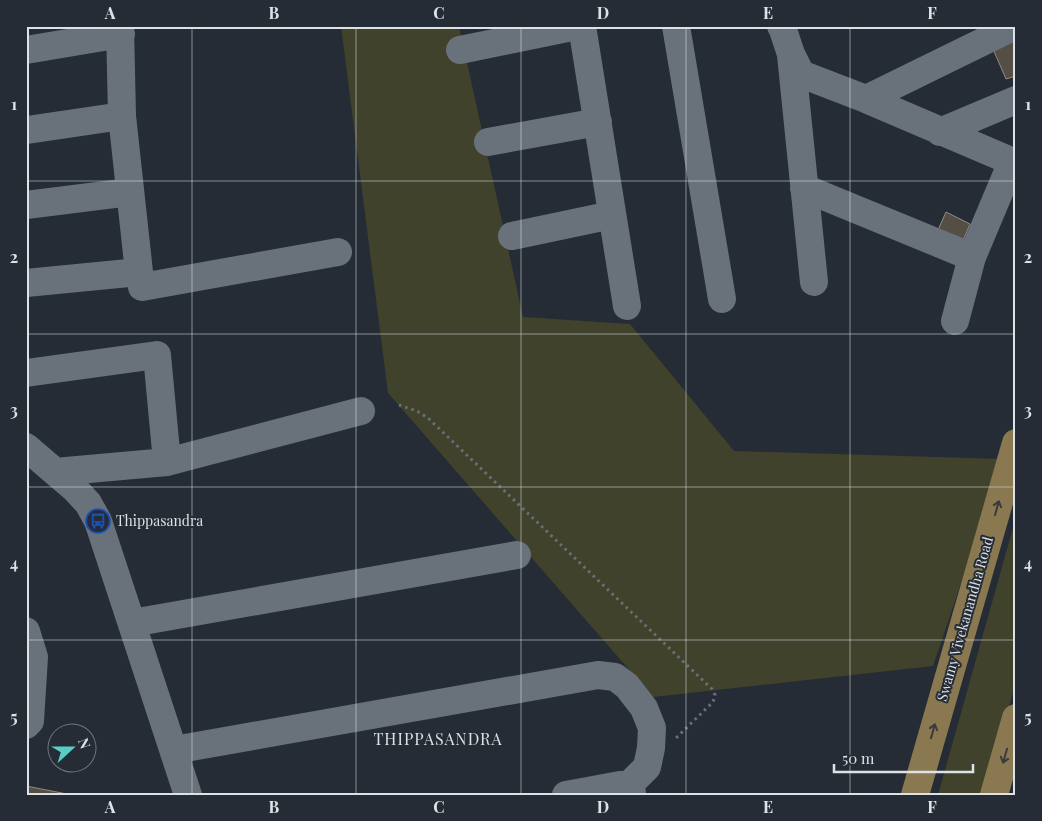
<svg xmlns="http://www.w3.org/2000/svg" width="1042" height="821" viewBox="0 0 1042 821" font-family="'Playfair Display',serif">
<style>
.green{fill:#40422b}
.building{fill:#554e44;stroke:#938b81}
.lines{fill:none;stroke-linecap:round;stroke-linejoin:round}
.path{stroke:#6a6f77;stroke-width:3;stroke-dasharray:2.5 4;stroke-linecap:butt}
.minor{stroke:#69717b;stroke-width:28}
.major{stroke:#8a7950;stroke-width:28}
.oneway{stroke:#3a3b3a}
.grid{fill:none;stroke:#dde2e7;stroke-width:1;stroke-opacity:0.55}
.labels{text-anchor:middle;stroke-width:4;stroke-linejoin:round;paint-order:stroke}
.poi-label{font-size:14px;fill:#dde2e7;stroke:#262c35;text-anchor:start}
.street-label{font-size:14px;fill:#dde2e7;stroke:#262c35}
.quarter-label{font-size:16px;letter-spacing:1px;fill:#dde2e7;stroke:#262c35}
.neatline{fill:none;stroke:#dde2e7;stroke-width:2}
.grid-label{font-size:16px;text-anchor:middle;font-weight:bold;fill:#dde2e7}
</style>
<rect width="100%" height="100%" fill="#262c35"/>
<path class="green" d="M341,26h118l64,291 107,7 104,127 269,8 -70,207 -280,31 -265,-304z
M1016,517v165l-32,113h-46z"/>
<path class="building" d="M1016,39v37l-10,3 -13,-30z
M946,212l24,12 -11,26 -25,-11z
M26,786l41,8v1h-41z"/>
<g class="lines">
<path class="path" d="M399,405l18,6 11,7 284,271 3,6 -2,7 -38,37"/>
<path class="minor" d="M120,26l2,90 17,156 3,15 196,-35
M582,26l45,280
M676,26l46,273
M781,26l2,4 8,24 10,20 65,25 150,64
M26,50l95,-16
M460,50l117,-24
M791,55l23,227
M866,99l149,-73
M27,130l95,-14
M940,132l76,-32
M488,142l110,-20
M804,188l168,69 40,-95
M26,205l104,-13
M512,236l100,-21
M26,283l113,-11
M955,321l17,-64
M26,373l131,-18 10,107
M26,447l48,41 14,15 10,18 90,274
M55,472l112,-10 194,-51
M132,623l385,-68
M26,631l8,26 -4,64 -4,4
M174,750l424,-75 17,2 12,9 17,22 8,20 -1,20 -4,19 -16,16
M566,795l65,-12 1,12"/>
<path class="major" d="M915,795l101,-352
M994,795l22,-77"/>
</g>
<defs><path id="oneway-shaft" d="M-6 0H5M1.5-3L5.5 0L1.5 3" fill="none" stroke-width="1.6" stroke-linecap="round" stroke-linejoin="round" transform="scale(1.25)"/></defs>
<g class="oneway">
<use href="#oneway-shaft" transform="translate(997 508) rotate(-74)"/>
<use href="#oneway-shaft" transform="translate(933 731) rotate(-74)"/>
<use href="#oneway-shaft" transform="translate(1005 756) rotate(106)"/>
</g>
<path class="grid" d="M192,26v769M356,26v769M521,26v769M686,26v769M850,26v769M26,181h990M26,334h990M26,487h990M26,640h990"/>
<defs>
<g id="bus-ring" transform="scale(1.25)"><circle r="9.5" fill="#262c35" stroke="#1a4fb4" stroke-width="1.5"/><path d="M-5-6H5V4H4V6H2V4H-2V6H-4V4H-5ZM-3.5-4V0h7V-4ZM-3.5 1.2v1.5H-2V1.2ZM2 1.2v1.5H3.5V1.2Z" fill="#1a4fb4"/></g>
</defs>
<g fill-rule="evenodd">
<use href="#bus-ring" x="98" y="521"/>
</g>
<g class="labels">
<g class="poi-label">
<text x="116" y="526">Thippasandra</text>
</g>
<g class="street-label">
<text transform="translate(965 619) rotate(-74)" y="5">Swamy Vivekanandha Road</text>
</g>
<g class="quarter-label">
<text x="438" y="745">THIPPASANDRA</text>
</g>
</g>
<rect width="1042" height="821" fill="none" stroke="#262c35" stroke-width="55"/>
<g transform="translate(72 748) rotate(69)"><circle r="24" fill="#262c35" stroke="#6f757c"/>
<path d="M0-4L9 19L0 12L-9 19Z" fill="#56cec3"/>
<text y="-8" font-size="14" font-weight="bold" text-anchor="middle" fill="#dde2e7">N</text>
</g>
<path d="M834 764v8h139v-8" fill="none" stroke="#dde2e7" stroke-width="2.5"/>
<text x="842" y="764" font-size="15" fill="#dde2e7" stroke="#262c35" stroke-width="4" paint-order="stroke">50 m</text>
<rect x="28" y="28" width="986" height="766" class="neatline"/>
<g class="grid-label">
<text x="110" y="19">A</text>
<text x="274" y="19">B</text>
<text x="439" y="19">C</text>
<text x="603" y="19">D</text>
<text x="768" y="19">E</text>
<text x="932" y="19">F</text>
<text x="14" y="110">1</text>
<text x="1028" y="110">1</text>
<text x="14" y="263">2</text>
<text x="1028" y="263">2</text>
<text x="14" y="416">3</text>
<text x="1028" y="416">3</text>
<text x="14" y="569">4</text>
<text x="1028" y="569">4</text>
<text x="14" y="723">5</text>
<text x="1028" y="723">5</text>
<text x="110" y="813">A</text>
<text x="274" y="813">B</text>
<text x="439" y="813">C</text>
<text x="603" y="813">D</text>
<text x="768" y="813">E</text>
<text x="932" y="813">F</text>
</g>
</svg>
